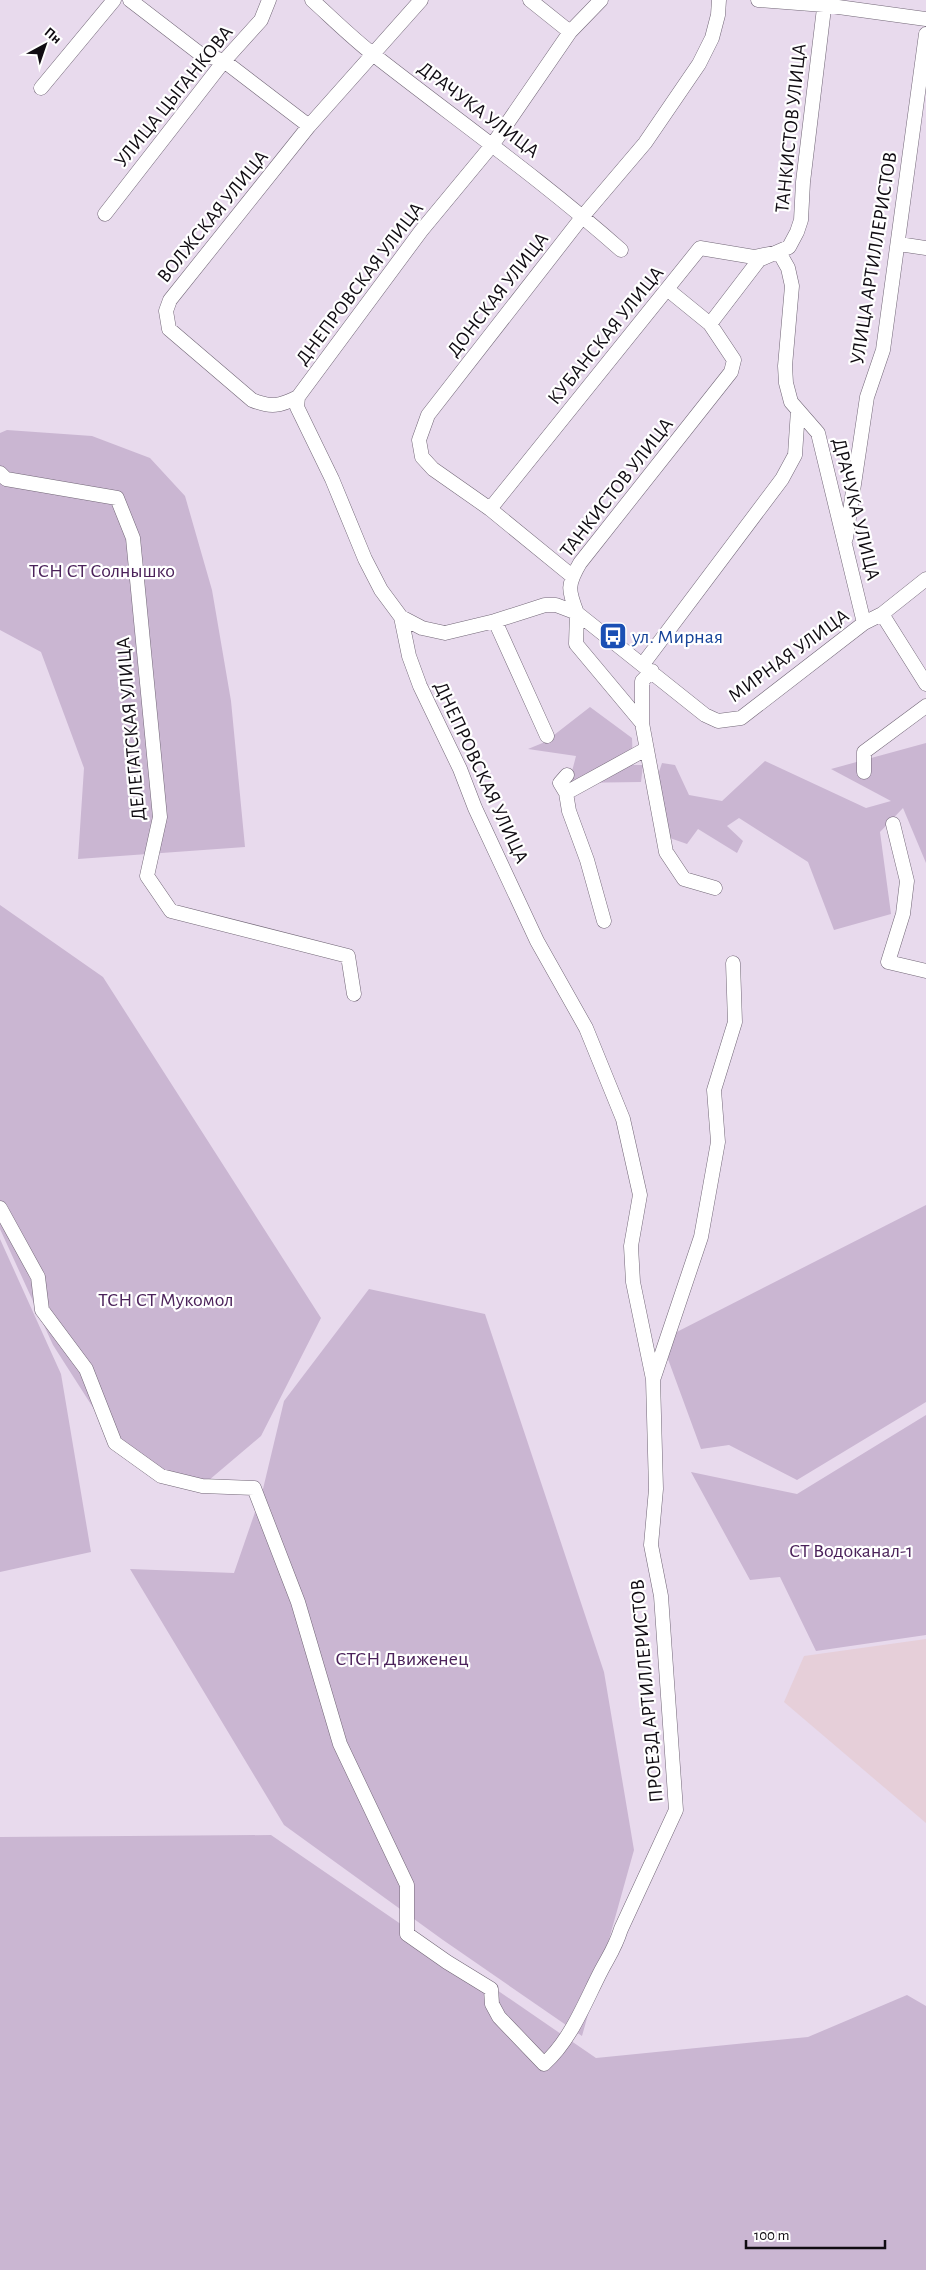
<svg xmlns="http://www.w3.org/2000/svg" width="926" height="2270" viewBox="0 0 926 2270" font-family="'Alegreya Sans',sans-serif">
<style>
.industrial{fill:#e6cfd9}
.green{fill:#cab6d2}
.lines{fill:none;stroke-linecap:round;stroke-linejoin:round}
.minor-casing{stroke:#726777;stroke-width:15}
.minor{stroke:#fff;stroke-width:14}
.labels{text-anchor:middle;stroke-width:4.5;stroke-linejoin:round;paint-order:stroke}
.street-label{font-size:20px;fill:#100c12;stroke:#fff}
.park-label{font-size:20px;fill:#4b225a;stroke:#fff}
.transit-label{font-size:20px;fill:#164399;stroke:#fff;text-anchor:start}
</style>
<rect width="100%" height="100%" fill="#e8daed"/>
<path class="industrial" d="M926,1639v184l-142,-121 20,-46z"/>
<path class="green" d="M7,430l85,6 58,22 35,38 27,94 19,111 14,146 -167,12 6,-91 -43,-116 -41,-22v-197z
M590,707l42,31 1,27h10l-2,17 -72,1 7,-27 -48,-7 17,-7z
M926,743v120l-23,-55 -23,24 11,82 -57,16 -26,-68 -69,-44 -12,8 16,15 -6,12 -39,-24 -11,15 -20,-7 -9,-62 4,-12 13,2 14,30 33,6 43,-40 101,47 25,-7 -60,-32z
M0,905l103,72 218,341 -60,118 -59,50 -78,-30 -71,-111 -53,-116z
M926,1205v197l-129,78 -68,-35 -28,4 -40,-109z
M0,1239l61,135 30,178 -91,20z
M369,1289l116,25 119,358 30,178 -52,186 -139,-96 -159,-115 -154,-256 104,4 29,-84 21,-88z
M926,1415v220l-110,16 -36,-74 -30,3 -59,-108 106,22z
M271,1835l325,223 212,-21 99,-42 19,11v264h-926v-433z"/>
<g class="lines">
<g class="minor-casing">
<path id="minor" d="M130,0l69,53 25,8 85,65
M312,0c20,18 40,38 62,55 83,65 168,125 247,195
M530,0l40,32
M758,0l66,5 102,14
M41,88l73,-88
M105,214l119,-153 37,-41 8,-20
M899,244l27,4
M667,289l43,35
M298,397c-18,9 -27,11 -46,3l-83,-71 -3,-18 4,-11 139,-174 112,-126
M0,473l6,6 111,19 16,40 27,279 -13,59 24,35 177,45 6,38
M490,509l210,-261 54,9 25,-5 9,16 4,18 -7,80 1,17 5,19 27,31 46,190
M846,538l21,-141 16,-47 43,-316
M572,576l-82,-67 -57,-40 -11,-12 -3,-17 9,-25 155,-199 62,-73 54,-79 13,-26 6,-23 1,-15
M577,613l128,102 13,6 23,-3 123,-95 18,-9 44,-35
M577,613l-1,31 66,79
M882,614l44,70
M495,621l-50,12 -23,-5 -21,-11 -20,-27 -16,-31 -33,-80 -35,-72 1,-10 123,-166 72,-87 77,-112 31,-32
M643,664l139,-185 13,-24 3,-45
M652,671l-10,10v42l24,129 18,27 31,9
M547,736l-52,-115 50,-16h11l21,8c-9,-23 -10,-28 3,-50l151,-191 3,-12 -24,-36 49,-64 30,-13 8,-15 4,-12 2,-38 22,-182
M864,772v-20l62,-46
M567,775l-7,8 6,10 3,18 18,49 17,61
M566,793l80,-44
M893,824l14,57 -4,33 -15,48 38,9
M0,1208l38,69 4,33 44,59 29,74 46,33 41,10 52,2 44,114 42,142 67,141v49l40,28 44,27 1,15 7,13 45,47c27,-24 41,-62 57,-93 9,-17 14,-23 20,-42l55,-119 -15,-214 -10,-51 5,-56 -3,-110 -20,-97 -2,-36 9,-51 -17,-76 -37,-91 -49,-87 -62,-133 -15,-39 -40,-83 -11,-30 -8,-39
M654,1377l47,-140 17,-95 -4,-52 21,-68 -2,-59"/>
</g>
<use href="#minor" class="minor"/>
</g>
<defs>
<g id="bus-square" transform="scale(1.4375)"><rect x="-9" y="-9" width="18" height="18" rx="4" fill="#1a4fb4" stroke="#fff"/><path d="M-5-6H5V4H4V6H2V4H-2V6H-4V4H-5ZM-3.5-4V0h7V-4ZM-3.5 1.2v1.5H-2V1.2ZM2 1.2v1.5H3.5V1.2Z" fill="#fff"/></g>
</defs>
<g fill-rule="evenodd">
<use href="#bus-square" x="613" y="636"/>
</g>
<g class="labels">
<g class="street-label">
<text transform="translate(173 96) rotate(-51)" y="7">УЛИЦА ЦЫГАНКОВА</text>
<text transform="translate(479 109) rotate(37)" y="7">ДРАЧУКА УЛИЦА</text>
<text transform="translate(790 128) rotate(-84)" y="7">ТАНКИСТОВ УЛИЦА</text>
<text transform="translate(212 216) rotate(-51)" y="7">ВОЛЖСКАЯ УЛИЦА</text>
<text transform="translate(873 258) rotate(-81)" y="7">УЛИЦА АРТИЛЛЕРИСТОВ</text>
<text transform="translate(359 283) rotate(-53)" y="7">ДНЕПРОВСКАЯ УЛИЦА</text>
<text transform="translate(497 294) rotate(-52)" y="7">ДОНСКАЯ УЛИЦА</text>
<text transform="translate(605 335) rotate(-51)" y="7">КУБАНСКАЯ УЛИЦА</text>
<text transform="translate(616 487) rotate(-52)" y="7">ТАНКИСТОВ УЛИЦА</text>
<text transform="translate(857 509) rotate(76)" y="7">ДРАЧУКА УЛИЦА</text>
<text transform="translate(788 655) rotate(-36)" y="7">МИРНАЯ УЛИЦА</text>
<text transform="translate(130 729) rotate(-95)" y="7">ДЕЛЕГАТСКАЯ УЛИЦА</text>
<text transform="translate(482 772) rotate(65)" y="7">ДНЕПРОВСКАЯ УЛИЦА</text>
<text transform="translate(646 1691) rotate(-95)" y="7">ПРОЕЗД АРТИЛЛЕРИСТОВ</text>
</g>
<g class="park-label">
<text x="102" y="577">ТСН СТ Солнышко</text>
<text x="166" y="1306">ТСН СТ Мукомол</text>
<text x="851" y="1557">СТ Водоканал-1</text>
<text x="402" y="1665">СТСН Движенец</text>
</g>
<g class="transit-label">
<text x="632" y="643">ул. Мирная</text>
</g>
</g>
<g transform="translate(45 45) rotate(40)" stroke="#ffffff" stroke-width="4" paint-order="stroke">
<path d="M0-4L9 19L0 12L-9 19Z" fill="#100c12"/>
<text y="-8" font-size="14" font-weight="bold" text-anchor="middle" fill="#100c12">Пн</text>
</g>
<path d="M746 2240v8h139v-8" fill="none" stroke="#100c12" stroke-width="2.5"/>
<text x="754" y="2240" font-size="15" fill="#100c12" stroke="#ffffff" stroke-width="4" paint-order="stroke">100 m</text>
</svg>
